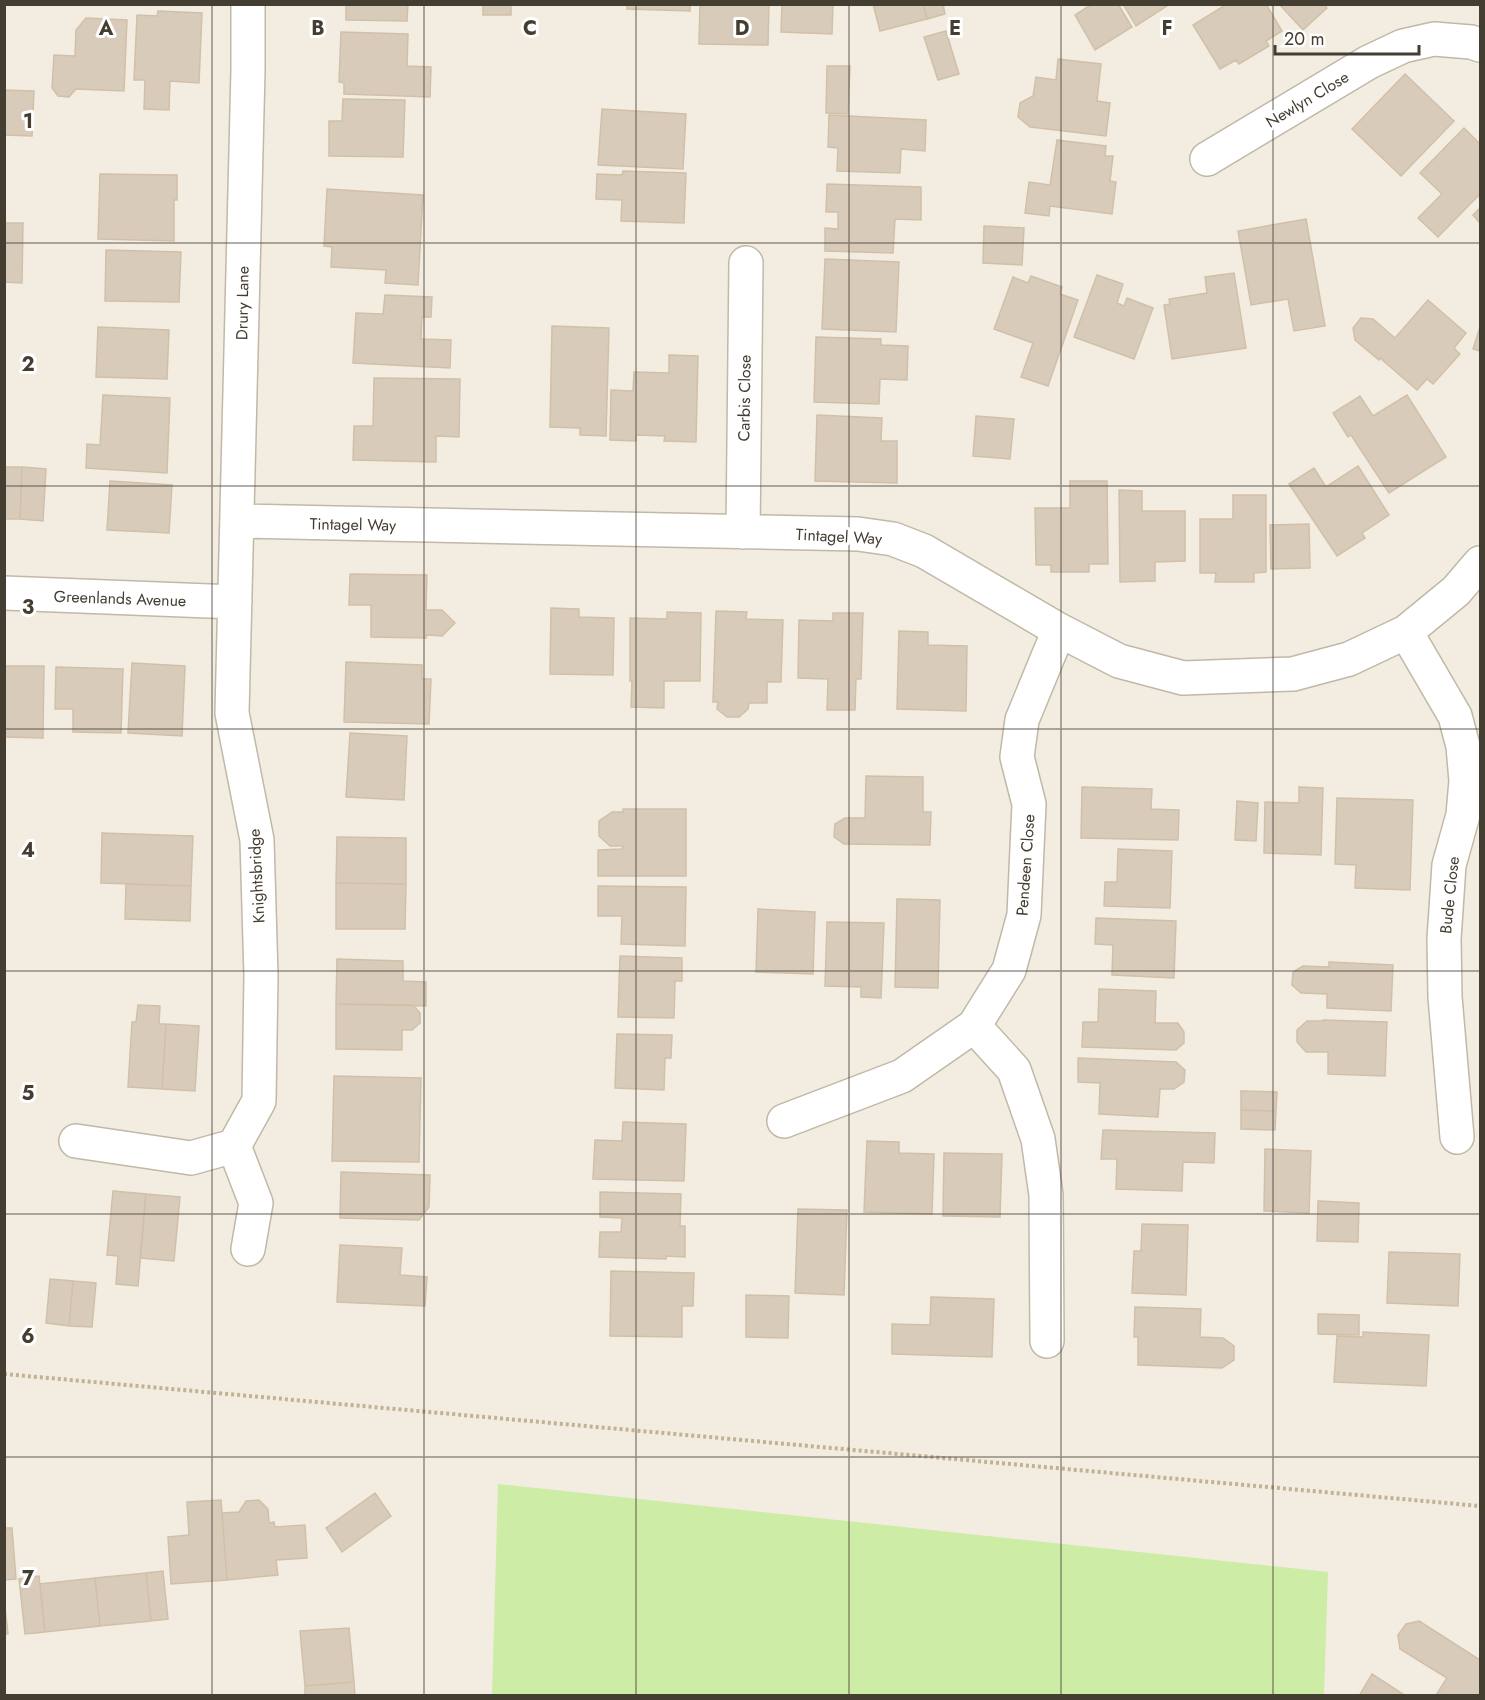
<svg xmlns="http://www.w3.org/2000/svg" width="1485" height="1700" viewBox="0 0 1485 1700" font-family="Jost,sans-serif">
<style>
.green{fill:#cdeca5}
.building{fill:#d8cbb9;stroke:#d1c0a8;stroke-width:1.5}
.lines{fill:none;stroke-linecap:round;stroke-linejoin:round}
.minor-casing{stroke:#c1b8a6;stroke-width:36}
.path{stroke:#c2b193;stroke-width:4;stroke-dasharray:3 3;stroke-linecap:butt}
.minor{stroke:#fff;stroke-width:33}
.grid{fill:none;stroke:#443d32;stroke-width:1.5;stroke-opacity:0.55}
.labels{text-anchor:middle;stroke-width:6;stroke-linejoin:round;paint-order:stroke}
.street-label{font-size:16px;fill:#443d32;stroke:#fff}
.grid-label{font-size:20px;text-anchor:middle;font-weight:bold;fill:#443d32;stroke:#fff;stroke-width:6;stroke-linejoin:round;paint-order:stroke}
</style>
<rect width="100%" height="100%" fill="#f3ede1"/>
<path class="green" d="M498,1484l830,88 -4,123h-832z"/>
<path class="building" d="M346,4h62l-1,17 -61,-1z
M483,4h28v11h-28z
M627,4h63v7l-63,-2z
M700,4h69l-1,41 -69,-1z
M782,4h51l-1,30 -51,-2z
M873,4h50l4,15 -47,12z
M923,4h20l2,10 -18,5z
M1092,4h26l14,23 -37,23 -20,-35z
M1123,4h47l-34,22z
M1227,4h39l16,27 -16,10 3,5 -30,18 -3,-4 -16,9 -27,-44z
M1279,4h44l4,4 -24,22z
M158,11l44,2 -3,70 -29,-2 -1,29 -25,-1 1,-29h-11l3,-65 20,1z
M86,18l41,2 -3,71 -48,-2 -7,8 -11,-1 -6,-8 2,-33 21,1 1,-26z
M946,31l13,43 -21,6 -14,-43z
M341,32l67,2 -1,32 24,1 -1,30 -86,-3v-11l-5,-1z
M1058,59l43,5 -4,37 13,2 -4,33 -76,-9 -12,-10 2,-14 13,-7 3,-19 20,3z
M827,66h23l-2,48 -22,-1z
M1405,74l49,47 -53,55 -49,-47z
M4,90l30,1 -2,45 -28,-1z
M343,99l62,1 -2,57 -74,-1v-35h13z
M602,109l84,5 -3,55 -85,-4z
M829,115l97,5 -1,31 -24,-2 -1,24 -63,-2 1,-23 -10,-1z
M1464,128l16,16v50l-42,43 -20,-19 24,-24 -22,-21z
M1057,140l49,6 -1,10h8l-3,25 6,1 -4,32 -62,-8 -1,10 -24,-3 4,-31 21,3z
M623,171l63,2 -2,50 -63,-2 1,-21 -26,-1 1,-25 25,1z
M100,174l77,1v25h-3v41l-76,-2z
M827,184l94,3v33l-26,-1 -2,34 -68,-2v-23l13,1v-17h-12z
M327,189l96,6 -5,90 -33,-2 1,-13 -55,-3 1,-20 -8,-1z
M1480,208v15l-7,-8z
M1306,219l19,107 -31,5 -6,-32 -37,6 -13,-74z
M4,223h19l-1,60 -18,-1z
M984,226l40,2 -2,37 -39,-2z
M106,250l75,2 -2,50 -74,-1z
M825,259l74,3 -3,70 -74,-3z
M1234,273l12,75 -74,11 -8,-54 6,-1 -1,-5 38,-6 -2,-16z
M1097,275l26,9 -6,19 7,3 3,-8 26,10 -19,51 -60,-22z
M1031,276l31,11 -2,7 18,6 -30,86 -27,-9 12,-34 -39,-14 19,-52 15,6z
M385,295l47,2 -1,20h-9l-1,22 30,1 -1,28 -97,-5 3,-50 27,1z
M1428,300l38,33 -12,15 6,6 -27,30 -6,-5 -10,11 -37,-32 -1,2 -24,-20 -2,-12 8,-10 12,1 22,19z
M552,326l57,2 -3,108 -26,-1v-7l-30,-1z
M98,327l71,3 -2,49 -71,-2z
M1480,327v24l-7,-2z
M816,337l65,2v6l27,1 -1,34 -27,-1 -1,25 -65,-2z
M669,355l29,1 -2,86 -32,-1 1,-5 -29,-1v6l-26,-1 1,-50 22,1 1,-19 35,1z
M374,378l86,1 -1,58 -23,-1v26l-83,-2 1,-34h19z
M103,395l67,3 -3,75 -81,-5 1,-24 13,1z
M1407,395l39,62 -57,36 -38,-58 -3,2 -15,-24 27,-17 13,20z
M817,415l65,3 -1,23h16v42l-82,-2z
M976,416l38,3 -4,40 -37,-3z
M1358,466l31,49 -27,18 3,5 -28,18 -48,-72 25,-16 12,19z
M4,467h18l-2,52h-16z
M22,467l24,2 -3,52 -23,-2z
M110,481l62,4 -3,48 -62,-3z
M1070,481h37l1,83h-19v8h-38v-7h-15l-1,-57h35z
M1119,490l23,1v20h43v50l-30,1v19l-35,1z
M1233,495h33v77l-12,1v9h-39l1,-9h-16v-54h33z
M1309,524l1,44 -39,1 -1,-44z
M350,574l77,1 -1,35h16l13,13 -13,13 -16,-1v3l-55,-1v-32h-22z
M551,608l28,1v8l35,1 -1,57 -63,-1z
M716,611l31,1 -1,7 37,1 -2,62h-14v21h-18l-1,6 -9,8h-12l-10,-8 1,-7h-5z
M667,612l34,1 -1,68h-36v27l-33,-1 1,-26h-2v-63l37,1z
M833,613h30l-2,66h-5l-1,31h-28l1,-31 -30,-1 1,-58 34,1z
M899,631l29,1v13l39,1 -1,65 -69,-2z
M346,662l76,3v14h9l-2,45 -85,-2z
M132,663l53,3 -3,70 -54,-3z
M4,666h40l-1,72 -39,-1z
M56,667l67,2 -2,64 -48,-1v-23h-18z
M350,733l57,3 -3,64 -58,-3z
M866,776l57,1v35h8l-1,33 -86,-1 -10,-7 1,-13 10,-6h20z
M1082,787l70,2 -1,20 28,1 -1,30 -97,-2z
M1299,787l24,1 -2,67 -57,-2 1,-51 34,1z
M1337,798l76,2 -3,90 -55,-2 1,-23 -21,-1z
M1237,801l21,2 -2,38 -21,-1z
M623,809h63v67h-88v-26l24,-1 1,-3h-13l-11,-10v-15l13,-9h11z
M102,833l91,3 -2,50 -90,-3z
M337,837l69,1v46l-70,-1z
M1118,849l54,2 -2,57 -66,-2 1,-24h12z
M336,883l70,1 -1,45h-69z
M126,884l65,2 -1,35 -65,-2z
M598,886l88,1 -1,59 -64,-2 1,-28h-24z
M897,899l43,1 -2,88 -43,-1z
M758,909l57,3 -2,62 -57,-2z
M1096,918l80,3 -2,57 -62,-3 1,-30 -18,-1z
M827,922l57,1 -3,75 -20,-1v-10l-36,-1z
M620,956l62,2v23h-7l-1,37 -56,-1z
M337,959l66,2v20l23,1v24l-90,-2z
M1329,962l64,3 -2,46 -64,-3v-14l-26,-1 -9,-8 1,-13 10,-6 26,1z
M1099,989l57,2 -1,32h23l6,9v11l-8,7 -94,-3 1,-25h15z
M336,1004l77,1 7,8v10l-8,7h-10v20l-66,-1z
M138,1005l22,1 -1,18h7l-4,65 -34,-2 4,-65h4z
M1323,1020l64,2 -2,54 -57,-2v-22h-22l-9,-10v-12l10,-9h16z
M166,1024l33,2 -4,65 -33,-2z
M617,1034l55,1 -1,23h-6l-1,32 -49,-2z
M1078,1058l98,4 9,8 -1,12 -10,7h-14l-2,28 -59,-3 1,-31 -22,-1z
M334,1076l87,2 -2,84 -87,-1z
M1241,1091l36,1 -1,19 -35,-1z
M1241,1110l35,1 -1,19 -34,-1z
M623,1122l63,2 -2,57 -91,-2 2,-39 27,1z
M1103,1130l112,3 -1,30 -31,-1 -1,29 -66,-2 1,-30h-16z
M867,1141l32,1v11l35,1 -2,60 -68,-2z
M1265,1149l46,2 -2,62 -45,-2z
M944,1153l58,1 -2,63 -57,-1z
M341,1172l89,3 -1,32 -10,13 -79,-2z
M113,1191l33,3 -8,92 -22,-2 2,-28 -11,-1z
M600,1192l81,2 -1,32h5v31l-19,-1v3l-67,-2 1,-25h21l1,-14 -22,-1z
M146,1194l34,3 -6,64 -34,-3z
M1318,1201l41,2 -1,39 -41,-1z
M798,1209l49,1 -3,85 -49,-2z
M1142,1224l46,1 -2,70 -54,-2 2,-42h7z
M340,1245l62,3 -2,27 27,2 -2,29 -88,-4z
M1389,1252l71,2 -2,52 -71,-3z
M611,1271l83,2 -1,33h-11v31l-72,-1z
M50,1279l23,2 -4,45 -23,-3z
M73,1281l23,2 -4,44 -23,-1z
M746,1295l43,1 -1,42 -42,-1z
M931,1297l63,2 -2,58 -100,-3v-30l38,1z
M1135,1307l66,2 -1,28 23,1 11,8v14l-12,8 -84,-3v-28h-4z
M1318,1314l41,1v20l-41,-1z
M1363,1332l66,3 -3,51 -92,-4 3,-46 26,1z
M375,1493l16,23 -49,36 -16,-24z
M221,1500l6,80 -56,4 -3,-47 21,-2 -2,-33z
M259,1500l9,9 1,14 5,-1 1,5 30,-2 2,33 -31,2 2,15 -51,5 -5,-67 17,-1 7,-11z
M4,1528h8l4,51 -12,1z
M163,1571l5,48 -17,2 -5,-48z
M146,1573l5,48 -51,5 -5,-48z
M39,1576l6,56 -20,2 -6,-55z
M95,1578l5,48 -55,6 -5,-48z
M4,1598l4,36h-4z
M1419,1621l61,39v36l-44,-1 11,-17 -47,-29 -2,-14 8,-11z
M349,1628l5,54 -49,4 -5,-55z
M1372,1674l34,22h-47z
M354,1682l1,14h-50v-10z"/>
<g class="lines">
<g class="minor-casing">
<path id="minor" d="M1207,159l162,-97 34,-16 31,-7 37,3 9,3
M237,521l621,13 35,5 31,12 135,79 60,31 64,17 110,-4 56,-15 57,-27 50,-41 24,-28
M743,532l3,-269
M4,593l231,9
M1406,632l49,84 8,30 3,35 -3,34 -14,50 -5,74 1,58 12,140
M974,1026l40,44 24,69 8,56 1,146
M784,1121l118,-45 72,-50 35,-56 15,-55 5,-111 -12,-47 5,-37 37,-90
M76,1141l115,17 43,-12 25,-45 2,-125 -4,-136 -25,-127 16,-643v-66
M234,1146l22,57 -8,46"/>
</g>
<path class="path" d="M4,1374l1476,132"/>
<use href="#minor" class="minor"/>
</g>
<path class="grid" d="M212,4v1692M424,4v1692M636,4v1692M849,4v1692M1061,4v1692M1273,4v1692M4,243h1476M4,486h1476M4,729h1476M4,971h1476M4,1214h1476M4,1457h1476"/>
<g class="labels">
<g class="street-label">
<text transform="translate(1307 99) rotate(-31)" y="6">Newlyn Close</text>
<text transform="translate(242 303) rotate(-89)" y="6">Drury Lane</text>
<text transform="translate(744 398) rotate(-89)" y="6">Carbis Close</text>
<text transform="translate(353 524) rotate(1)" y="6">Tintagel Way</text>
<text transform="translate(839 536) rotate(3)" y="6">Tintagel Way</text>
<text transform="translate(120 598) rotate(2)" y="6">Greenlands Avenue</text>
<text transform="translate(1025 865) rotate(-86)" y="6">Pendeen Close</text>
<text transform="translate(256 876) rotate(-93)" y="6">Knightsbridge</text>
<text transform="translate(1449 895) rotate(-84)" y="6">Bude Close</text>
</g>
</g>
<g class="grid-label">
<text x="106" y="35">A</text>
<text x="318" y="35">B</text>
<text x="530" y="35">C</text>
<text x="742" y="35">D</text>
<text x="955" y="35">E</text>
<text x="1167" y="35">F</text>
<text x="28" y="128">1</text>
<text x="28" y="371">2</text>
<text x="28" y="614">3</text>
<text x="28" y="857">4</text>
<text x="28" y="1100">5</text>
<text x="28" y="1343">6</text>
<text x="28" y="1585">7</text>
</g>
<rect width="1485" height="1700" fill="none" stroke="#443d32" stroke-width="12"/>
<path d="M1275 45v9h144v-9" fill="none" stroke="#443d32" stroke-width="3"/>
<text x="1284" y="45" font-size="18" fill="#443d32" stroke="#ffffff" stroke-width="4.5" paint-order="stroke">20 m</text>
</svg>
